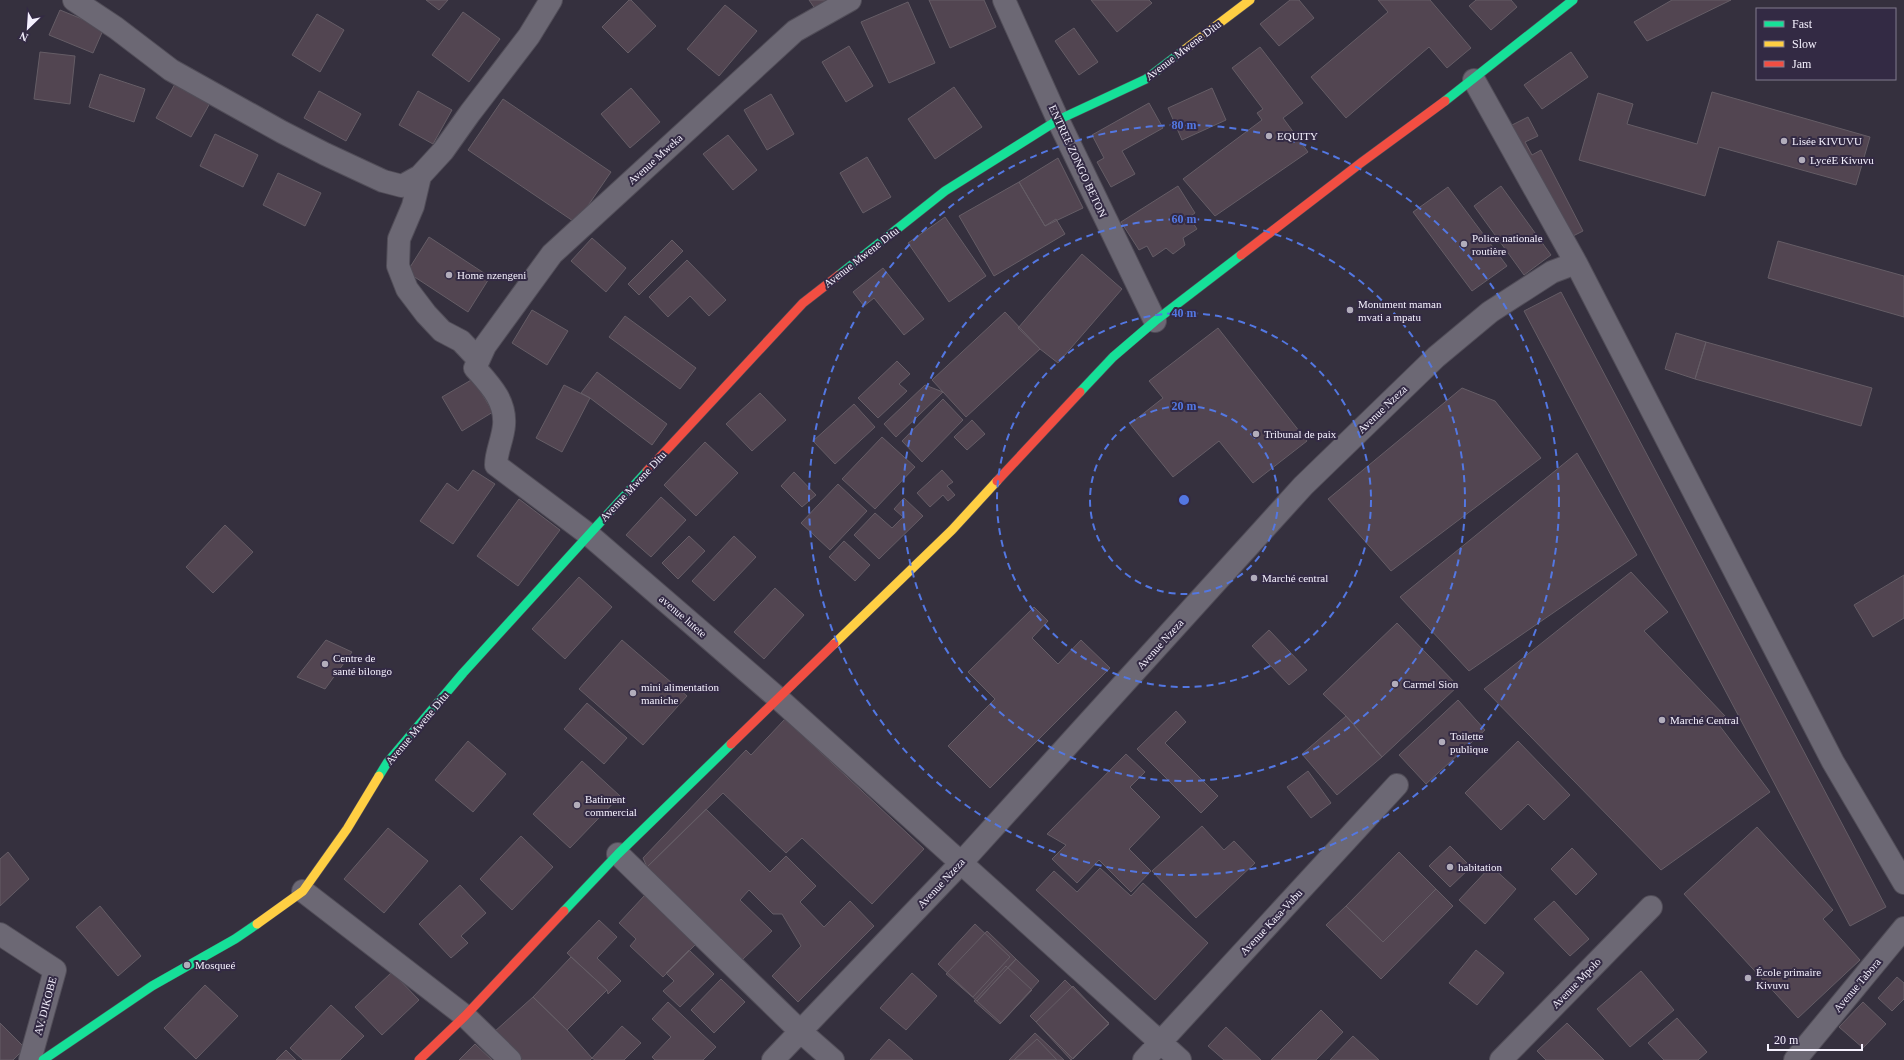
<svg xmlns="http://www.w3.org/2000/svg" width="1904" height="1060" viewBox="0 0 1904 1060" font-family="Georgia,serif">
<style>
.building{fill:#524551;stroke:#655d66}
.lines{fill:none;stroke-linecap:round;stroke-linejoin:round}
.street-casing{stroke:#514d58;stroke-width:24}
.fast-casing{stroke:#514d58;stroke-width:10}
.slow-casing{stroke:#514d58;stroke-width:10}
.jam-casing{stroke:#514d58;stroke-width:10}
.street{stroke:#6c6874;stroke-width:22}
.fast{stroke:#16e098;stroke-width:9}
.slow{stroke:#ffcf43;stroke-width:9}
.jam{stroke:#f24e42;stroke-width:9}
.ring{fill:none;stroke:#5377e2;stroke-width:2;stroke-dasharray:7 5}
.poi-dot{fill:#b2adbb;stroke:#332a44;stroke-width:1.5}
.labels{text-anchor:middle;stroke-width:4;stroke-linejoin:round;paint-order:stroke}
.street-label{font-size:11px;fill:#f5f1fe;stroke:#332a44}
.poi-label{font-size:11px;fill:#f5f1fe;stroke:#332a44;text-anchor:start}
.centre{fill:#5377e2;stroke:#332a44;stroke-width:2}
.ring-label{font-size:12px;text-anchor:middle;font-weight:bold;fill:#5377e2;stroke:#332a44;stroke-width:4;stroke-linejoin:round;paint-order:stroke}
</style>
<rect width="100%" height="100%" fill="#35303e"/>
<path class="building" d="M426,0h22l-9,10z
M629,0h2l25,26 -28,27 -26,-26z
M809,0h29l-20,13z
M929,0h55l12,27 -46,21z
M1091,0h58l3,3 -35,29z
M1290,0h9l15,18 -35,28 -19,-22z
M1378,0h52l41,48 -24,20 -18,-21 -83,71 -35,-41 77,-65z
M1476,0h35l6,7 -26,23 -22,-24z
M1672,0h59l-84,41 -13,-19z
M908,2l27,61 -46,20 -28,-61z
M725,5l32,26 -38,45 -32,-27z
M60,10l44,18 -11,25 -44,-18z
M463,12l37,27 -31,43 -37,-27z
M317,14l27,16 -24,42 -28,-17z
M1074,28l24,34 -19,13 -24,-34z
M849,46l24,40 -27,16 -24,-40z
M1260,47l43,56 -20,15 25,34 -93,64 -32,-37 79,-59 -5,-7 6,-4 -31,-41z
M40,52l35,4 -5,48 -36,-5z
M1571,52l17,25 -46,32 -18,-24z
M100,74l45,15 -11,33 -45,-15z
M175,84l35,19 -19,34 -35,-19z
M954,87l28,40 -47,32 -27,-40z
M631,88l29,34 -30,26 -29,-34z
M1212,88l14,32 -44,20 -14,-32z
M319,91l42,23 -15,27 -42,-23z
M418,91l34,19 -19,34 -34,-19z
M1712,92l158,45 -14,48 -137,-38 -14,49 -126,-36 19,-67 35,11 -6,20 70,20z
M771,94l23,40 -27,16 -23,-40z
M503,99l108,73 -35,51 -108,-73z
M1149,103l14,25 -41,23 13,23 -24,13 -14,-25 7,-4 -12,-23z
M1528,117l10,19 -13,6 7,13 9,-5 42,81 -14,7 -59,-112z
M215,134l43,21 -15,32 -43,-21z
M728,135l29,35 -24,20 -30,-36z
M867,157l24,40 -28,16 -23,-40z
M1058,158l25,50 -38,18 -26,-44z
M278,173l43,20 -16,33 -42,-21z
M1019,182l26,44 11,-7 9,15 -71,42 -35,-60z
M1178,186l17,27 -6,4 8,12 -14,9 2,7 -12,9 -7,-6 -13,9 -6,-11 -8,4 -18,-28z
M1501,186l50,69 -27,20 -50,-69z
M1448,187l59,79 -35,25 -59,-79z
M945,217l41,59 -37,26 -41,-59z
M429,237l61,40 -22,35 -61,-40z
M592,238l34,30 -20,24 -35,-31z
M672,240l11,11 -44,44 -11,-11z
M1778,241l126,35v41l-136,-39z
M1082,254l40,35 -64,74 -18,-14 -22,-21z
M687,260l39,40 -17,16 -19,-20 -22,21 -19,-20z
M883,268l41,51 -20,16 -30,-37 -10,8 -11,-14z
M1561,292l325,615 -36,19 -326,-615z
M532,310l36,21 -21,34 -35,-22z
M1005,312l35,37 -74,68 -34,-37z
M625,316l71,52 -16,21 -71,-52z
M1218,328l89,113 -54,42 -34,-42 -46,36 -43,-53 33,-26 -14,-17z
M1676,333l30,9 -11,37 -30,-10z
M1706,342l166,46 -11,38 -166,-47z
M897,361l13,13 -11,10 8,7 -29,27 -20,-20z
M597,372l70,52 -15,21 -62,-47 -9,-5z
M473,379l20,33 -31,19 -20,-34z
M564,385l26,13 -28,54 -26,-14z
M925,385l18,7 -47,45 -12,-13z
M1462,388l33,13 46,57 -150,113 -63,-72z
M760,393l26,27 -34,31 -26,-27z
M943,399l20,21 -41,42 -20,-21z
M854,404l21,23 -40,37 -22,-23z
M972,420l13,14 -18,16 -13,-13z
M882,437l33,30 -40,42 -33,-30z
M705,442l33,31 -42,43 -32,-31z
M1577,453l60,102 -168,116 -69,-74z
M473,470l22,14 -42,60 -33,-23 27,-38 11,8z
M942,470l11,12 -6,4 8,9 -7,6 -5,-6 -13,12 -13,-14z
M794,472l22,23 -14,12 -21,-21z
M838,484l29,27 -37,39 -29,-27z
M661,497l25,23 -35,37 -25,-22z
M904,498l19,18 -44,43 -25,-24 21,-22 17,15 11,-11 -9,-8z
M519,499l41,31 -42,56 -41,-30z
M225,525l28,27 -40,41 -27,-26z
M689,536l16,15 -27,28 -16,-16z
M734,536l22,21 -42,44 -22,-20z
M844,541l26,24 -15,16 -26,-24z
M1631,572l37,40 -24,19 81,85 -9,5 54,71 -109,78 -177,-181z
M1904,575v43l-31,19 -19,-32z
M579,577l33,30 -47,52 -33,-30z
M775,588l29,27 -40,44 -30,-27z
M1034,607l14,14 -16,17 26,26 23,-24 29,28 -120,120 -42,-42 47,-47 -27,-27z
M1397,623l61,63 -76,71 -36,-41 -23,-22z
M1269,630l38,40 -18,15 -37,-39z
M326,640l26,12 -27,37 -28,-12z
M622,640l65,56 -44,49 -64,-56z
M1458,700l27,30 -59,54 -27,-29z
M587,703l40,35 -23,26 -40,-35z
M1176,711l10,11 -21,21 53,53 -17,17 -64,-64z
M1346,716l36,41 -45,38 -35,-41z
M785,719l139,130 -52,55 -70,-66 -16,15 -63,-60 -76,74 -4,-9 103,-108 5,5z
M468,741l38,33 -33,38 -38,-32z
M1518,741l52,54 -26,25 -16,-16 -27,26 -36,-37z
M1126,754l19,18 -15,15 30,30 -31,32 22,22 -20,21 -32,-32 -22,23 -25,-24 14,-14 -19,-11z
M582,761l38,35 -50,52 -37,-34z
M1308,771l23,32 -20,15 -24,-31z
M706,809l64,63 16,-16 30,30 -16,16 24,25 26,-26 24,25 -76,76 -26,-26 29,-30 -19,-32h-9l-24,-24 -9,10 32,31 -31,30 -94,-94z
M1202,826l22,24 10,-9 21,22 -59,55 -44,-47z
M1757,827l76,83 -10,9 37,41 -62,58 -114,-124z
M388,828l40,33 -44,52 -40,-34z
M521,836l32,31 -41,43 -32,-31z
M1450,846l21,21 -21,20 -21,-21z
M1572,848l25,26 -21,21 -25,-26z
M8,852l21,27 -29,27v-47z
M1399,852l37,37 -53,53 -37,-36z
M1491,866l25,23 -31,35 -26,-24z
M1100,868l31,28 12,-13 65,60 -53,57 -119,-110 18,-19 23,21z
M460,885l26,28 -25,23 7,7 -17,15 -32,-34z
M1436,889l17,17 -72,73 -55,-54 20,-19 37,36z
M645,895l52,48 -34,34 -33,-31 6,-7 -17,-16z
M1554,901l35,38 -19,17 -36,-37z
M100,906l41,50 -23,20 -42,-49z
M599,920l18,17 -20,21 24,23 -13,13 -1,-4 -40,-37z
M975,924l35,33 -37,40 -35,-33z
M987,931l29,28 -39,42 -31,-27z
M689,950l25,24 -34,33 -17,-16 11,-10 -8,-8z
M1476,950l28,23 -27,32 -28,-22z
M571,957l36,33 -40,40 -34,-33z
M1016,959l23,22 -38,42 -24,-22z
M1006,966l26,24 -32,34 -26,-23z
M1641,971l33,39 -44,37 -33,-38z
M392,972l27,28 -37,35 -27,-28z
M912,973l25,23 -31,34 -26,-22z
M1897,977l7,6v16l-12,12 -14,-13z
M721,979l24,23 -31,31 -23,-23z
M1065,980l44,43 -36,36 -43,-43z
M205,985l33,31 -42,43 -32,-31z
M1073,986l36,38 -38,36 -35,-38z
M533,997l34,33 25,28 -2,2h-69l-27,-28z
M668,1002l48,45 -13,13h-48l-3,-3 19,-20 -19,-18z
M1863,1002l23,22 -23,24 -24,-21z
M331,1005l33,31 -24,24h-37l-13,-12z
M1321,1010l22,22 -27,28h-45z
M1677,1018l30,34 -9,8h-34l-16,-17z
M0,1023l25,25 -12,12h-13z
M1567,1023l37,37h-58l-9,-9z
M622,1026l19,17 -17,17h-29l-3,-2z
M1226,1027l35,33h-37l-16,-14z
M1035,1033l29,27h-55z
M1353,1036l26,24h-49z
M889,1039l24,21h-43z
M1037,1039l20,21h-43z
M475,1044l17,16h-33z
M286,1050l10,10h-20z"/>
<g class="lines">
<g class="street-casing">
<path id="street" d="M74,0l42,28 55,42 111,62 43,22 58,27 19,5 18,-10 23,-25 27,-38 59,-77 22,-36
M850,0l-55,31 -243,223 -67,92 -10,22c15,17 31,33 29,57 -1,14 -8,27 -8,40l92,69 191,165 401,361
M1004,0l54,120 97,201
M1474,80l102,183 257,499 71,121
M420,176l-7,30 -14,33 -1,27 9,23 19,25 16,17 19,10 17,18
M618,854l182,177 33,29
M303,891l162,125 45,44
M0,934l55,36 -25,90
M773,1060l188,-197 342,-377 133,-129 54,-45 62,-40 24,-9
M1144,1060l253,-275
M1501,1060l150,-153
M1795,1060l109,-132"/>
</g>
<g class="fast-casing">
<path id="fast" d="M1445,101l128,-101
M839,275l106,-84 113,-71 88,-41 38,-29
M1080,392l33,-35 42,-36 86,-66
M379,776l8,-13 76,-90 184,-202
M564,911l54,-57 113,-110
M43,1060l109,-74 83,-47 22,-15"/>
</g>
<g class="slow-casing">
<path id="slow" d="M1184,50l66,-50
M834,644l118,-114 45,-49
M257,924l46,-33 44,-62 32,-53"/>
</g>
<g class="jam-casing">
<path id="jam" d="M1241,255l121,-93 83,-61
M647,471l156,-168 36,-28
M997,481l83,-89
M731,744l103,-100
M419,1060l46,-44 99,-105"/>
</g>
<use href="#street" class="street"/>
<use href="#fast" class="fast"/>
<use href="#slow" class="slow"/>
<use href="#jam" class="jam"/>
</g>
<g class="ring">
<circle cx="1184" cy="500" r="94"/>
<circle cx="1184" cy="500" r="187"/>
<circle cx="1184" cy="500" r="281"/>
<circle cx="1184" cy="500" r="375"/>
</g>
<g class="poi-dot">
<circle cx="1269" cy="136" r="4"/>
<circle cx="1784" cy="141" r="4"/>
<circle cx="1802" cy="160" r="4"/>
<circle cx="1464" cy="244" r="4"/>
<circle cx="449" cy="275" r="4"/>
<circle cx="1350" cy="310" r="4"/>
<circle cx="1256" cy="434" r="4"/>
<circle cx="1254" cy="578" r="4"/>
<circle cx="325" cy="664" r="4"/>
<circle cx="1395" cy="684" r="4"/>
<circle cx="633" cy="693" r="4"/>
<circle cx="1662" cy="720" r="4"/>
<circle cx="1442" cy="742" r="4"/>
<circle cx="577" cy="805" r="4"/>
<circle cx="1450" cy="867" r="4"/>
<circle cx="187" cy="965" r="4"/>
<circle cx="1748" cy="978" r="4"/>
</g>
<g class="labels">
<g class="street-label">
<text transform="translate(1183 50) rotate(-37)" y="4">Avenue Mwene Ditu</text>
<text transform="translate(655 159) rotate(-42)" y="4">Avenue Mweka</text>
<text transform="translate(1078 161) rotate(65)" y="4">ENTREE ZONGO BETON</text>
<text transform="translate(861 257) rotate(-38)" y="4">Avenue Mwene Ditu</text>
<text transform="translate(1382 409) rotate(-44)" y="4">Avenue Nzeza</text>
<text transform="translate(633 486) rotate(-47)" y="4">Avenue Mwene Ditu</text>
<text transform="translate(683 616) rotate(41)" y="4">avenue lutete</text>
<text transform="translate(1160 644) rotate(-48)" y="4">Avenue Nzeza</text>
<text transform="translate(417 728) rotate(-50)" y="4">Avenue Mwene Ditu</text>
<text transform="translate(941 883) rotate(-47)" y="4">Avenue Nzeza</text>
<text transform="translate(1271 922) rotate(-47)" y="4">Avenue Kasa-Vubu</text>
<text transform="translate(1576 983) rotate(-46)" y="4">Avenue Mpolo</text>
<text transform="translate(1857 985) rotate(-50)" y="4">Avenue Tabora</text>
<text transform="translate(45 1006) rotate(-75)" y="4">AV. DIKOBE</text>
</g>
<g class="poi-label">
<text x="1277" y="140">EQUITY</text>
<text x="1792" y="145">Lisée KIVUVU</text>
<text x="1810" y="164">LycéE Kivuvu</text>
<text x="1472" y="242">Police nationale<tspan x="1472" dy="13">routière</tspan></text>
<text x="457" y="279">Home nzengeni</text>
<text x="1358" y="308">Monument maman<tspan x="1358" dy="13">mvati a mpatu</tspan></text>
<text x="1264" y="438">Tribunal de paix</text>
<text x="1262" y="582">Marché central</text>
<text x="333" y="662">Centre de<tspan x="333" dy="13">santé bilongo</tspan></text>
<text x="1403" y="688">Carmel Sion</text>
<text x="641" y="691">mini alimentation<tspan x="641" dy="13">maniche</tspan></text>
<text x="1670" y="724">Marché Central</text>
<text x="1450" y="740">Toilette<tspan x="1450" dy="13">publique</tspan></text>
<text x="585" y="803">Batiment<tspan x="585" dy="13">commercial</tspan></text>
<text x="1458" y="871">habitation</text>
<text x="195" y="969">Mosqueé</text>
<text x="1756" y="976">École primaire<tspan x="1756" dy="13">Kivuvu</tspan></text>
</g>
</g>
<circle cx="1184" cy="500" r="6" class="centre"/>
<g class="ring-label">
<text x="1184" y="129">80 m</text>
<text x="1184" y="223">60 m</text>
<text x="1184" y="317">40 m</text>
<text x="1184" y="410">20 m</text>
</g>
<rect x="1756" y="8" width="140" height="72" fill="#332a44" stroke="#817a8e"/>
<rect x="1764" y="21" width="20" height="6" fill="#16e098" stroke="#817a8e"/>
<text x="1792" y="28" font-size="12" fill="#f5f1fe">Fast</text>
<rect x="1764" y="41" width="20" height="6" fill="#ffcf43" stroke="#817a8e"/>
<text x="1792" y="48" font-size="12" fill="#f5f1fe">Slow</text>
<rect x="1764" y="61" width="20" height="6" fill="#f24e42" stroke="#817a8e"/>
<text x="1792" y="68" font-size="12" fill="#f5f1fe">Jam</text>
<g transform="translate(28 28) rotate(205)" stroke="#332a44" stroke-width="3" paint-order="stroke">
<path d="M0-3L7 15L0 10L-7 15Z" fill="#f5f1fe"/>
<text y="-6" font-size="11" font-weight="bold" text-anchor="middle" fill="#f5f1fe">N</text>
</g>
<path d="M1768 1044v6h94v-6" fill="none" stroke="#f5f1fe" stroke-width="2"/>
<text x="1774" y="1044" font-size="12" fill="#f5f1fe" stroke="#332a44" stroke-width="3" paint-order="stroke">20 m</text>
</svg>
